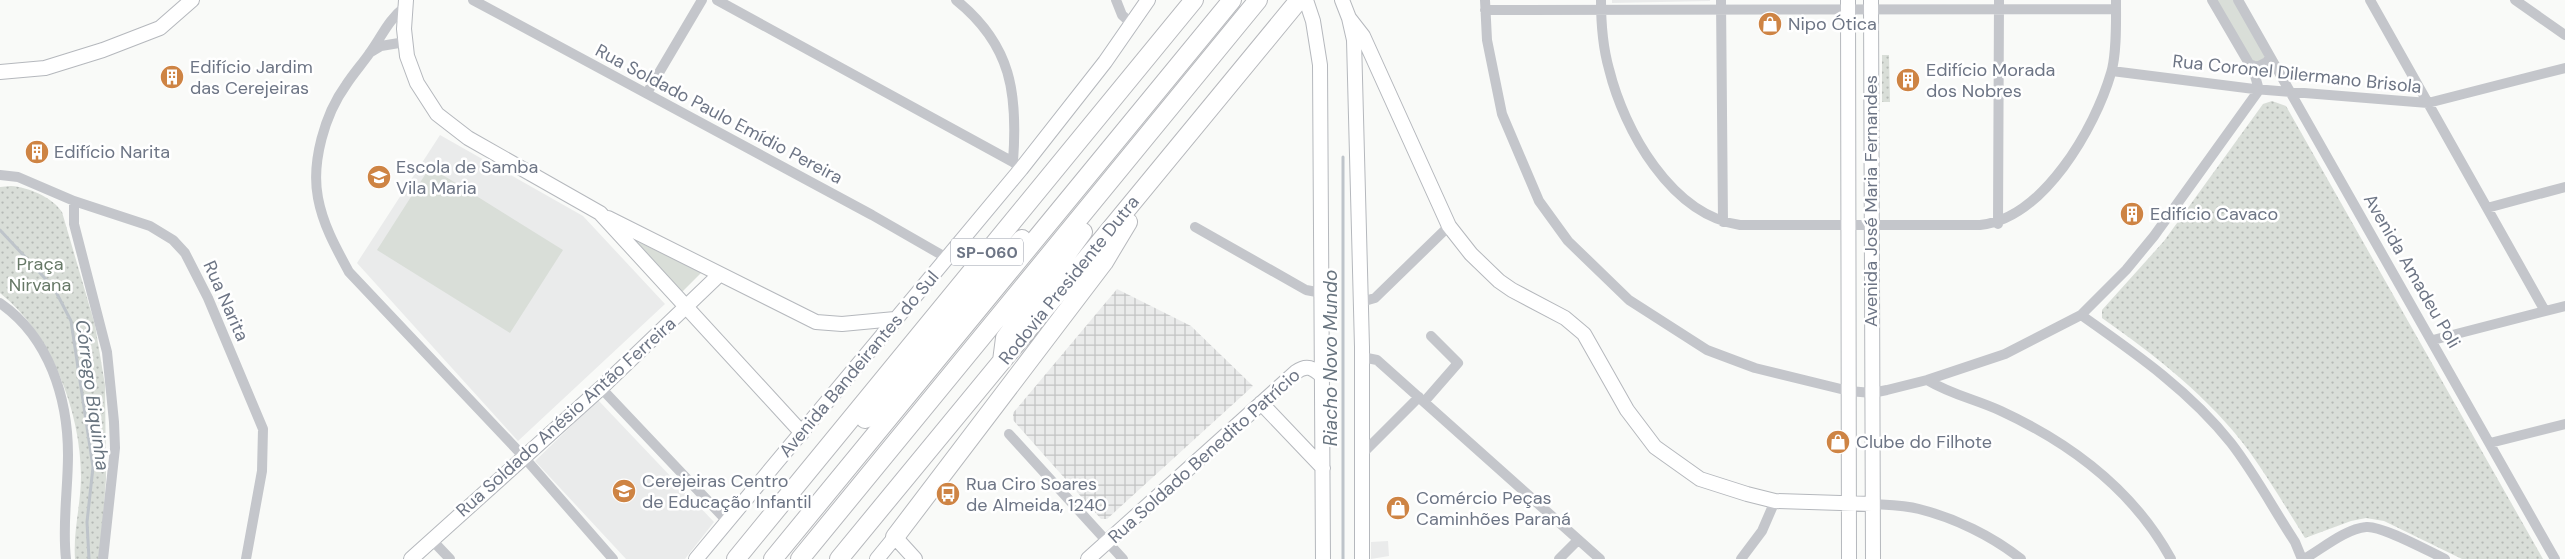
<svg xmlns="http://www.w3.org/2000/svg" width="2565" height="559" viewBox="0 0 2565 559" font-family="'DM Sans',sans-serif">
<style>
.built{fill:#eaebeb}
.industrial{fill:url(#industrial-grid)}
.grass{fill:#d9ded8}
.park{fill:url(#park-dots)}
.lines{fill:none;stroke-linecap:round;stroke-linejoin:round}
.stream{stroke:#bec4ca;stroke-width:3}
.secondary-casing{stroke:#b5b8bd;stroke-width:16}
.highway-casing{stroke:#b6b8bc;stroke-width:20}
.street{stroke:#c4c6cb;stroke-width:10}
.secondary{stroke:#fff;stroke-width:14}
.highway{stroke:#fff;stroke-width:18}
.labels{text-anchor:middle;stroke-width:5;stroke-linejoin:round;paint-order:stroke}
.shield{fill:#fff;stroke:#999eaa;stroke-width:1}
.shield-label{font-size:16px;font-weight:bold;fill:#6d7585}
.poi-label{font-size:18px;fill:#6d7585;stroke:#fff;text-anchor:start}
.street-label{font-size:18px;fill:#6d7585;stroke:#fff}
.park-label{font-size:18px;fill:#667866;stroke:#fff}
.water-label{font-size:19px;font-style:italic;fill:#68747f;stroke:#fff}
</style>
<defs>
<pattern id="industrial-grid" width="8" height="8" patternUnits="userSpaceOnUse" patternTransform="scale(1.25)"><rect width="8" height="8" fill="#eaebeb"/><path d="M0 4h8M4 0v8" fill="none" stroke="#c2c3c4"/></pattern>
<pattern id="park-dots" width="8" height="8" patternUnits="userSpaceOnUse" patternTransform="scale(1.25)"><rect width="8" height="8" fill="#d9ded8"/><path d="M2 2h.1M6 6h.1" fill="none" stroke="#b4b9b5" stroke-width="1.8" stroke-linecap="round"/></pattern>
</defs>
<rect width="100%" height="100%" fill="#f9faf8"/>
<path class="built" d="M1612,0h98v1l-98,2z
M440,135l143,81 82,88 -147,137 -161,-178z
M598,400l116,122 -29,37h-59l-91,-98z
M1388,541l1,15 -18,3v-17z"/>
<path class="industrial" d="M1117,289l74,37 62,60 -123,112 -23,21h-6l-88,-99v-7z"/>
<path class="grass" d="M2216,0h18l31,55 -1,5 -4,3 -10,-3z
M430,167l133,83 -53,83 -133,-83z
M636,241l66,31 -20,20z"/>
<path class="park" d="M1882,55h7l1,47h-8z
M2272,101l14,5 257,453h-81l-78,-38 -18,-3 -15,3 -46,17c-18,-29 -36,-59 -56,-87 -40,-54 -93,-95 -147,-133v-8l62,-69 99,-137z
M11,186c17,1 41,11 51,26l33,113 10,60 1,94 -6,80h-25c-2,-28 6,-55 6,-83 0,-64 -30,-143 -81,-183v-106z"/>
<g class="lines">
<path class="stream" d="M1343,157v402
M0,230l54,58 17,33 22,146 -6,55 2,37"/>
<g class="secondary-casing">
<path id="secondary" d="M406,0l-2,29 3,27 10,27 20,31 31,24 132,75 202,220
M1306,0l7,21 7,44 3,494
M1342,0l7,18 5,22 8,307v212
M1848,0l1,559
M1871,0l2,559
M1349,18l14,18 86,190 22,28 28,27 13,9 53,28 19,16 43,76 28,37 45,32 47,15 28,7 97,3
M0,72l45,-4 58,-18 57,-22 32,-28
M608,218l208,104 26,2 53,-5
M1261,403l62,65
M411,559l190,-171 118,-113
M696,559l325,-390 84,-107 43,-62
M877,559l18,-22 20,22
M1088,559l208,-187c11,-8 17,-4 26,4"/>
</g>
<g class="highway-casing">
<path id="highway" d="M1002,361l3,-23 78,-106
M865,419l157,-180
M895,537l209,-275 24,-40
M736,559l458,-559
M773,559l459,-559
M800,559l458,-559
M839,559l460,-559"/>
</g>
<path class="street" d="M473,0l399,215 75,43
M717,0l296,162 8,7
M956,0c56,45 62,94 57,162
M1116,0l6,15 10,9
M1485,0l2,40 15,74 37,87 29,40 61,59 78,50 48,18 94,23 23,2 15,-3 40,-10 78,-26 76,-39 45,-45 28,-34 105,-146
M1601,0c0,22 2,48 8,69 15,61 62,146 131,156h240c63,-6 115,-97 131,-152 6,-19 5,-53 5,-73
M1721,0l2,222
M2212,0l42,72 5,18
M2238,0l317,559
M2370,0l175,311
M2515,0l50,35
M406,6c-19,15 -23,29 -37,48 -7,10 -16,20 -23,31 -21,29 -35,77 -28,113 5,27 18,50 31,74l174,184 90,103
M1485,10l631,-1
M371,52l10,-6 24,-4
M2249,64l8,3 10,-5 3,-5
M2112,71l142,18 174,14 137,-35
M647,93l55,-93
M0,175l18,2 56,24 76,25 23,14 12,13 23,45 55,131 -1,42 -16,88
M74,201v23l33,128 7,70 1,26 -12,111
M2487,208l78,-21
M1998,224l1,-224
M1195,227l111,63 16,3
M1361,302l14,-4 74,-72
M0,303c49,34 68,95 68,152 0,35 -6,70 -2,104
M2081,315c54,38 109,76 150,128 24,31 43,67 64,99l7,17
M2433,340l132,-34
M1362,357l15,3 223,199
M1927,380c25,15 48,19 74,31 69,32 133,80 170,148
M601,388l126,133
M1424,402l34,-39 -27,-27
M1009,434l114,125
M2490,443l75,-19
M1362,454l57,-57
M1872,504c16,1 32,1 47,5 36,9 73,27 102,50
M431,539l19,20
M1559,559l19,-19
M1741,559l21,-28 13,-30
M2304,559c18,-10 41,-30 62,-32 15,-2 62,24 79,32"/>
<use href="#secondary" class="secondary"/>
<use href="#highway" class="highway"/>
</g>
<defs>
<g id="shop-disc" transform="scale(1.25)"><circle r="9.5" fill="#ce8444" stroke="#fff"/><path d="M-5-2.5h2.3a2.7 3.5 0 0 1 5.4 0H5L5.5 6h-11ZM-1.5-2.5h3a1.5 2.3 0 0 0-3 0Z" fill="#fff"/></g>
<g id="building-disc" transform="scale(1.25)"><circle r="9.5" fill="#ce8444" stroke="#fff"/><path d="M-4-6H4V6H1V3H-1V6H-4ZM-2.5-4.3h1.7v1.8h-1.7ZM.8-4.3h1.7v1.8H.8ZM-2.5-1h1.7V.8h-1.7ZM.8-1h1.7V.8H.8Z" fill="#fff"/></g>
<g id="school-disc" transform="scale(1.25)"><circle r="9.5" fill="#ce8444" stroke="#fff"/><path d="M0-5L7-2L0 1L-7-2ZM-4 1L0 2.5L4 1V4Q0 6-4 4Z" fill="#fff"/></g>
<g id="bus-disc" transform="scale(1.25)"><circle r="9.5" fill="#ce8444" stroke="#fff"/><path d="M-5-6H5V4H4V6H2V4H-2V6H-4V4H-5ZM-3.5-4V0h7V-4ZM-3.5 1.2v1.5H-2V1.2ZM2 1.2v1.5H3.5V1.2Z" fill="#fff"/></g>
</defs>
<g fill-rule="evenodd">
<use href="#shop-disc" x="1770" y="24"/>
<use href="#building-disc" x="172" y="77"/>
<use href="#building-disc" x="1908" y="80"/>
<use href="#building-disc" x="37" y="152"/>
<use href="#school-disc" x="379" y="177"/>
<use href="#building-disc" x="2132" y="214"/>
<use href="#shop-disc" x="1838" y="442"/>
<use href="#school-disc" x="624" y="491"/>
<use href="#bus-disc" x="948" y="494"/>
<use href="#shop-disc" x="1398" y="508"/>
</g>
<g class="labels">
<rect class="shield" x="951" y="238.5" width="72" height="27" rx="4"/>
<g class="shield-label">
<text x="987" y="258">SP-060</text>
</g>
<g class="poi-label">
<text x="1788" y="30">Nipo Ótica</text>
<text x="190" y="73">Edifício Jardim<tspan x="190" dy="21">das Cerejeiras</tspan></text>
<text x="1926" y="76">Edifício Morada<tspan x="1926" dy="21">dos Nobres</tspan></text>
<text x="54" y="158">Edifício Narita</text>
<text x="396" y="173">Escola de Samba<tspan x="396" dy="21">Vila Maria</tspan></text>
<text x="2150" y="220">Edifício Cavaco</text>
<text x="1856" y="448">Clube do Filhote</text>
<text x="642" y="487">Cerejeiras Centro<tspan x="642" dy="21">de Educação Infantil</tspan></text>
<text x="966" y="490">Rua Ciro Soares<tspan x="966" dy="21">de Almeida, 1240</tspan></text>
<text x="1416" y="504">Comércio Peças<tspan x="1416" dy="21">Caminhões Paraná</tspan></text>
</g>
<g class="street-label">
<text transform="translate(2297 74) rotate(6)" y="6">Rua Coronel Dilermano Brisola</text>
<text transform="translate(719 114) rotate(28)" y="6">Rua Soldado Paulo Emídio Pereira</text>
<text transform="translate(1871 201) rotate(-90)" y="6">Avenida José Maria Fernandes</text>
<text transform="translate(2412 271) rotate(60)" y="6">Avenida Amadeu Poli</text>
<text transform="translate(1069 280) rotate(-51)" y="6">Rodovia Presidente Dutra</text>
<text transform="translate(226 301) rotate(66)" y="6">Rua Narita</text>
<text transform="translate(859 364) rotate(-50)" y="6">Avenida Bandeirantes do Sul</text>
<text transform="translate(566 417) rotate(-42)" y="6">Rua Soldado Anésio Antão Ferreira</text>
<text transform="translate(1204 456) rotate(-42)" y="6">Rua Soldado Benedito Patrício</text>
</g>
<g class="park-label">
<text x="40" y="270">Praça<tspan x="40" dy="21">Nirvana</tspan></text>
</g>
<g class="water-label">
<text transform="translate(1330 358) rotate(-90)" y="7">Riacho Novo Mundo</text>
<text transform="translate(93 395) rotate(82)" y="7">Córrego Biquinha</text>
</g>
</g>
</svg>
